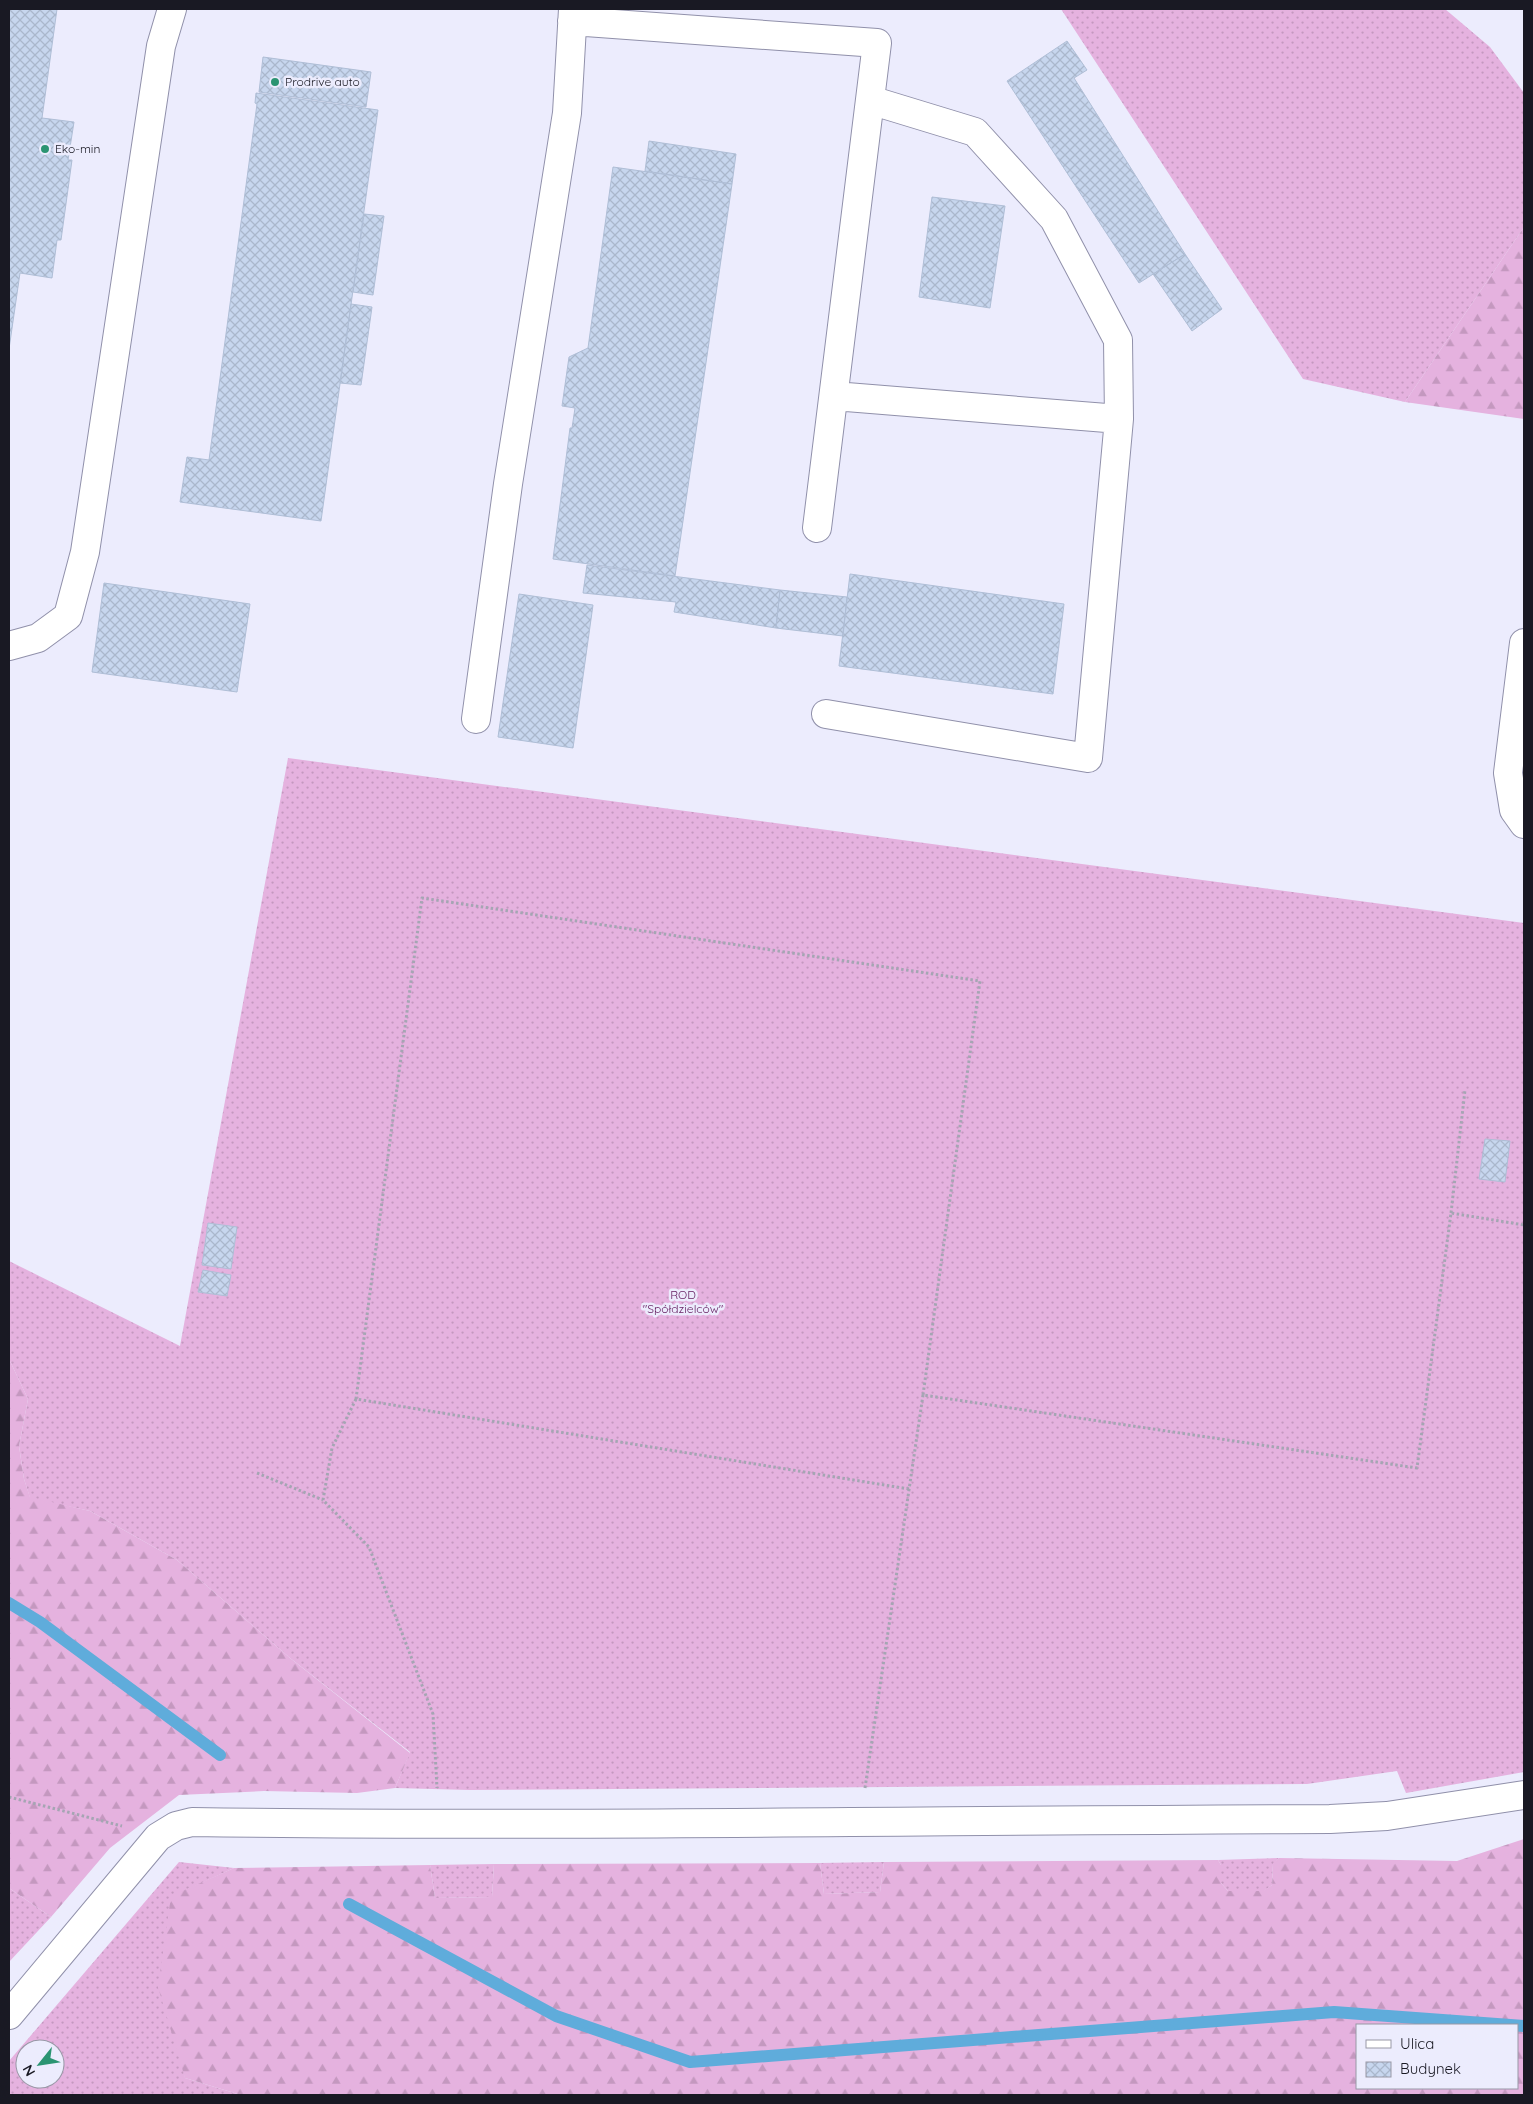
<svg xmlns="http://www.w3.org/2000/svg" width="1533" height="2104" viewBox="0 0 1533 2104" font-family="Quicksand,sans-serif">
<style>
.grass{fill:url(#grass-dots);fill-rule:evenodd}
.forest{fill:url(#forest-firs);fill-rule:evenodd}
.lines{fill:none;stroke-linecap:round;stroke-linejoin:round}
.stream{stroke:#5facdb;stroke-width:12}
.building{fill:url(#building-cross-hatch);stroke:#afbed6}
.minor-casing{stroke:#9090aa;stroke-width:30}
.path{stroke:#a5a5b3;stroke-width:3;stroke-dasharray:2.5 2.5;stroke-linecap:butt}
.minor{stroke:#fff;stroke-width:28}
.poi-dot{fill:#2b9472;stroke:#ececfd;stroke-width:2}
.labels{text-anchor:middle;stroke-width:5;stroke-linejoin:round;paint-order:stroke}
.poi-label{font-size:12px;fill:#191923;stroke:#ececfd;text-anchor:start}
.park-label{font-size:12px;fill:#631c5f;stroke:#ececfd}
</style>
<defs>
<pattern id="grass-dots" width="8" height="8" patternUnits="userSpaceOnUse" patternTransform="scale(1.25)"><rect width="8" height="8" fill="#e5b2df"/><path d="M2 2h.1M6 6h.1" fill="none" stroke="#c498bf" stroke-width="1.8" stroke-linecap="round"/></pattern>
<pattern id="forest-firs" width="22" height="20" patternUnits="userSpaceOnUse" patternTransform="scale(1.25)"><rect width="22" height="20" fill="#e5b2df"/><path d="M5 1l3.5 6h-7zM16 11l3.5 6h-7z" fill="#c498bf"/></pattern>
<pattern id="building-cross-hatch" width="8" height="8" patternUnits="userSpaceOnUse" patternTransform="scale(1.25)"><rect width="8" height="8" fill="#c7d6ee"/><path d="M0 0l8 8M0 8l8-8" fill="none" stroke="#aab7cc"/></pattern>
</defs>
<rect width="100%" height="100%" fill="#ececfd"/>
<path class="grass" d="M1061,9h384l45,38 34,46v134l-119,175 -102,-23z
M288,758l1236,165v849l-118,21 -9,-22 -90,13 -838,6 -74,-2 15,-36 -120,-94 -113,-98 -87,-49 -60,-13 -6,-19 -5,-33 9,-47 -19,-40v-98l171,85z
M1279,1858l-6,6 -1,21 -8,6h-36l-7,-8v-18l-3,-5z
M179,1862l55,6 -63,29 14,181 56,17h-232v-34zM25,2049h30v30h-30z
M884,1862l-4,30 -56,2 -4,-31z
M494,1864l-2,33 -57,1 -5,-33z
M9,1888l42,29 -42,45z"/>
<path class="forest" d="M1524,227v192l-119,-17z
M9,1359l19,40 -9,47 5,33 6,18 60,14 87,49 113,98 120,95 -15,35 -38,5 -93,-2 -85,4 -69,53 -59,69 -42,-29z
M1524,1839v256h-1283l-56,-17 -27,-91 13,-91 63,-28 196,-3 5,33 57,-1 2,-33 326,-1 4,31 56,-2 4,-30 334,-2 3,5v18l7,8h35l9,-6 1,-22 6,-5 178,3zM1357,2025h160v63h-160z"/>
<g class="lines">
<path class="stream" d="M9,1603l31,19 180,133
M349,1904l207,112 134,46 644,-50 190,14"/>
</g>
<path class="building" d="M9,9h48l-15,109 32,4 -6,38h4l-11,80h-4l-5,38 -32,-5 -11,76z
M1067,41l20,29 -13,8 111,176 -46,29 -132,-202z
M263,57l108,15 -5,35 -107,-15z
M256,93l122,17 -57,411 -141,-19 7,-45 22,3 48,-356 -2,-1z
M649,141l87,13 -4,30 -87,-13z
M613,167l119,17 -57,392 -122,-17 17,-131h2l3,-20 -13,-2 7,-49 19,-9z
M932,197l73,9 -15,102 -71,-11z
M364,214l20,2 -11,79 -20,-3z
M1185,254l37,55 -30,22 -39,-57z
M351,304l21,3 -11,78 -21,-2z
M587,565l193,25 -4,38 -102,-16 2,-10 -93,-9z
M850,574l214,30 -11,90 -214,-28z
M104,583l146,21 -13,88 -145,-20z
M780,590l67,7 -4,39 -67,-8z
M519,594l74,11 -20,143 -75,-11z
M1485,1139l25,2 -5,41 -26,-3z
M208,1223l29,4 -6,42 -29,-4z
M203,1270l28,5 -4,21 -29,-4z"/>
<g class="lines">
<g class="minor-casing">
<path id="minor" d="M572,21l305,22 -60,485
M834,396l285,23
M1524,643l-16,130 6,37 10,14
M9,646l29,-8 30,-22 17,-64 76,-506 11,-37
M826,714l262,44 31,-339 -1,-79 -64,-121 -79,-87 -105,-32
M476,719l32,-235 59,-371 6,-104
M9,2015l149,-178 18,-11 16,-4c379,5 758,-2 1138,-3l57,-3 137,-21"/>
</g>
<path class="path" d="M1451,1213l14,-123
M356,1399l-24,49 -9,52 46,47 64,167 4,74
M257,1473l66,27
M909,1489l-553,-90 66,-501 558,83 -57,414 494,73 34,-255 73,12
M865,1788l58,-393
M9,1797l113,29"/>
<use href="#minor" class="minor"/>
</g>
<g class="poi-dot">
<circle cx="275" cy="82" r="5"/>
<circle cx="45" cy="149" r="5"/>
</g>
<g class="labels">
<g class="poi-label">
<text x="285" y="86">Prodrive auto</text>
<text x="55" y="153">Eko-min</text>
</g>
<g class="park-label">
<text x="683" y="1299">ROD<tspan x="683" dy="14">"Spółdzielców"</tspan></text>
</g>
</g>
<rect width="1533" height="2104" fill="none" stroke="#191923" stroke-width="20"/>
<rect x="1356" y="2024" width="162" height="65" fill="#ececfd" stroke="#9898a6"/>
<rect x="1366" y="2040" width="25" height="8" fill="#ffffff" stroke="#9898a6"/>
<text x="1400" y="2049" font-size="15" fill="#191923">Ulica</text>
<rect x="1366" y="2062" width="25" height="15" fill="url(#building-cross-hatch)" stroke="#9898a6"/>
<text x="1400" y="2074" font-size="15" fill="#191923">Budynek</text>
<g transform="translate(40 2064) rotate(240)"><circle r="24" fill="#ececfd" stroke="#9898a6"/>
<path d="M0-4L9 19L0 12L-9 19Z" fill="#2b9472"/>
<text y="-8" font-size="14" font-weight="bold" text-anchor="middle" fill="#191923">N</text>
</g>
</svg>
